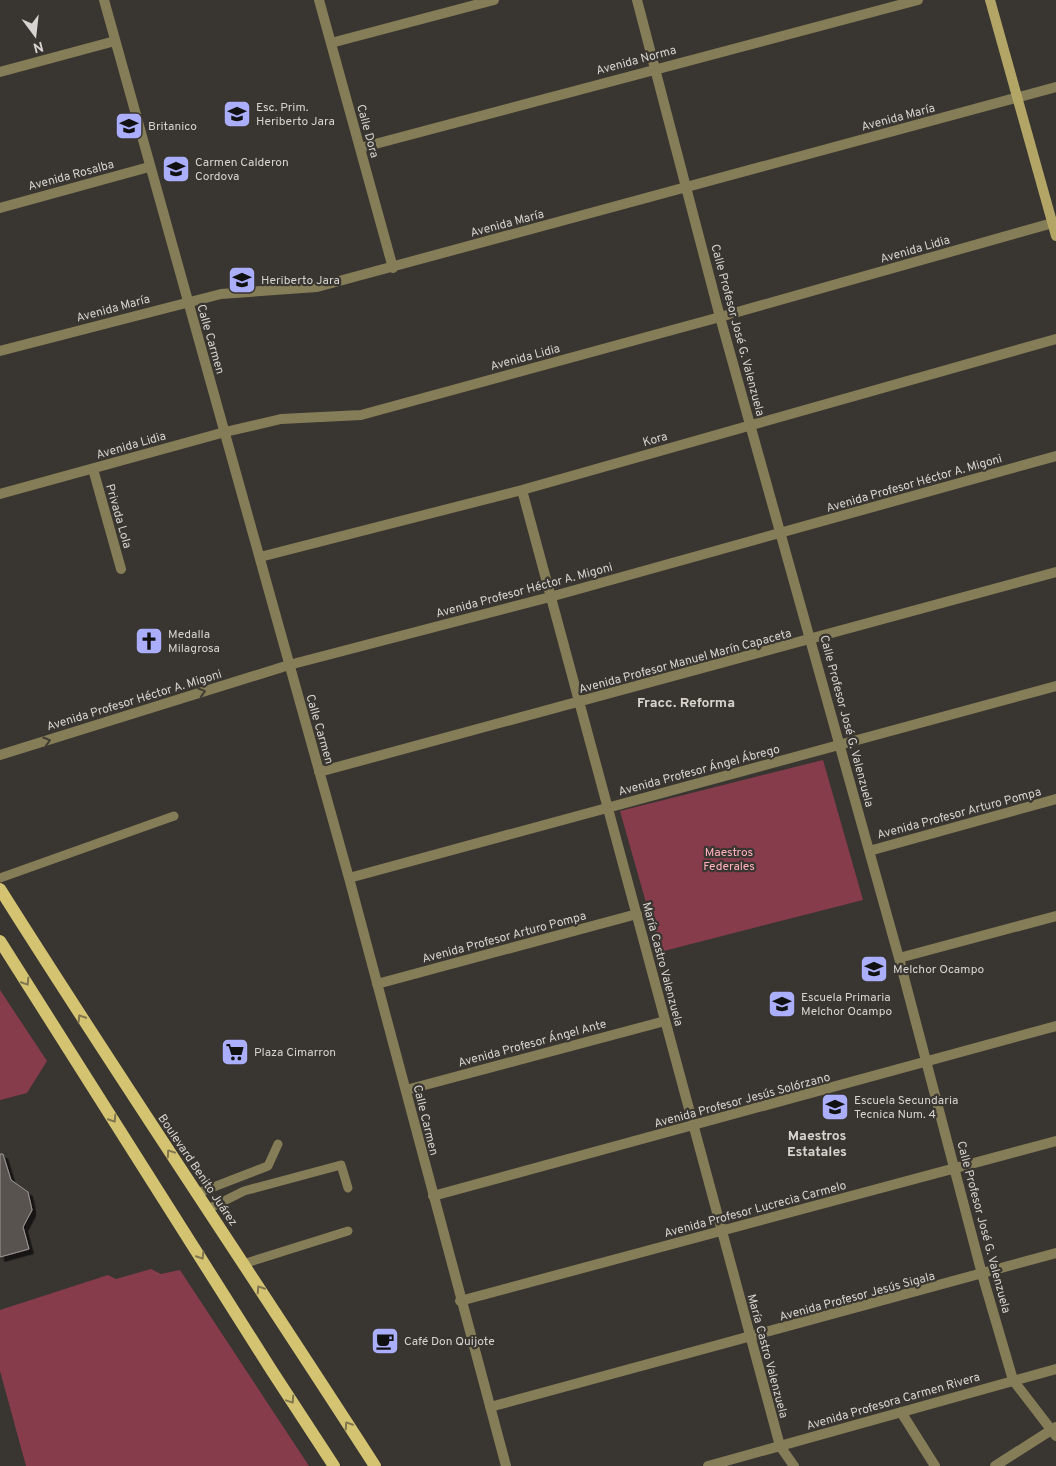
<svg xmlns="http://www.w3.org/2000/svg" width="1056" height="1466" viewBox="0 0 1056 1466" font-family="Overpass,sans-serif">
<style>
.green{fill:#873c4b}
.building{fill:#585250;stroke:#9d9694;filter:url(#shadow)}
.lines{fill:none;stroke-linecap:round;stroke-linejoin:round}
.service{stroke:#857d57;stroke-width:9}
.minor{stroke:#857d57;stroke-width:10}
.secondary{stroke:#b2a566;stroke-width:10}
.primary{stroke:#d4c472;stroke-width:12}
.oneway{stroke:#413c34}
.oneway2{stroke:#7f754e}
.labels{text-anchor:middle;stroke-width:4.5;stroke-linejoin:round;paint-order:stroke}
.street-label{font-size:12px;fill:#d6d3d0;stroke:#393530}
.poi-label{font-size:12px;fill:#d6d3d0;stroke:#393530;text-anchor:start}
.park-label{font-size:12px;fill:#ffb1bc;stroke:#393530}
.neighbourhood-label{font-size:14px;font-weight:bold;fill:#d8d3cd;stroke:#393530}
</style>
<defs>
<filter id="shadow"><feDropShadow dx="4.5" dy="4.5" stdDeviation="0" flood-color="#0009"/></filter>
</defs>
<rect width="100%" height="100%" fill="#393530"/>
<path class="green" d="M823,760l40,140 -203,52 -40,-141z
M0,990l47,71 -20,32 -27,7z
M151,1269l10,5 19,-4 129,196h-283l-26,-95v-61l108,-35 8,4z"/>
<path class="building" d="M0,1154h3l8,26 17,12 4,18 -9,17 6,22 -29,8z"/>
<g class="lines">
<path class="service" d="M0,878l174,-62
M198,1193l70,-27 10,-22
M208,1209l36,-18 97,-26 7,23
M243,1264l105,-33"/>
<path class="minor" d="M104,0l245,878 157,588
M319,0l74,268
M637,0l83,317 179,641 83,316 31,106 43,56
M331,43l163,-43
M0,72l115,-31
M360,148l558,-148
M0,208l149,-41
M0,351l221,-57 96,-7 739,-200
M93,469l28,100
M522,490l258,956 14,20
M0,494l225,-62 56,-13 80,-4 359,-98 336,-95
M260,557l262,-67 534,-151
M0,755l289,-90 261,-68 506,-141
M319,772l737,-200
M869,851l187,-52
M349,878l707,-192
M899,958l157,-42
M377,984l260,-70
M406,1090l259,-69
M433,1196l623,-170
M460,1301l596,-160
M490,1407l566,-154
M901,1412l34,54
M708,1466l348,-97
M995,1466l61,-39"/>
<path class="secondary" d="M990,0l66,236"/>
<path class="primary" d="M0,889c122,194 251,384 375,577
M0,941l272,430 62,95"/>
</g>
<defs><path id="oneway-chevron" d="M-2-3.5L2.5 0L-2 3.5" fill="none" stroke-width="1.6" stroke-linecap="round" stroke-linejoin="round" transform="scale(1.25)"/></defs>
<g class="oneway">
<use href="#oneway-chevron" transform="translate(202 692) rotate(-17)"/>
<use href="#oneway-chevron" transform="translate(47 741) rotate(-17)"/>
</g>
<g class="oneway2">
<use href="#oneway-chevron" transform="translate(26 982) rotate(58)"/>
<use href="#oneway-chevron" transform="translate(81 1018) rotate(-122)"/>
<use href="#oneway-chevron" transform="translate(113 1119) rotate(58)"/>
<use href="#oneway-chevron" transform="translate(170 1153) rotate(-124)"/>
<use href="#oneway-chevron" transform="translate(201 1256) rotate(58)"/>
<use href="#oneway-chevron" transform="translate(260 1289) rotate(-123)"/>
<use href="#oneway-chevron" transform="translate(291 1400) rotate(56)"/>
<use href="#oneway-chevron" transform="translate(348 1425) rotate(-123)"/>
</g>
<defs>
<g id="school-square" transform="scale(1.4375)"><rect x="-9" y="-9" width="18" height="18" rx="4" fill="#abaffb" stroke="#393530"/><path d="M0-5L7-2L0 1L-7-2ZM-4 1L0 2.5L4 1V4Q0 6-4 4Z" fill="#111"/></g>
<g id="church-square" transform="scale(1.4375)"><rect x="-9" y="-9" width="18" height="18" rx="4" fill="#abaffb" stroke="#393530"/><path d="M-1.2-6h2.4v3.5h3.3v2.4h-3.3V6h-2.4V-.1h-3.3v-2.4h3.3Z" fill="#111"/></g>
<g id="supermarket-square" transform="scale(1.4375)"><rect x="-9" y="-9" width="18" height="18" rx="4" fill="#abaffb" stroke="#393530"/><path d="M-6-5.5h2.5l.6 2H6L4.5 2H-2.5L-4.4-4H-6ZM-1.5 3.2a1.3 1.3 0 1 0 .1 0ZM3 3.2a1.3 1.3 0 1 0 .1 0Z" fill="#111"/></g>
<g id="cafe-square" transform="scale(1.4375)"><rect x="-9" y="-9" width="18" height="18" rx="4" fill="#abaffb" stroke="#393530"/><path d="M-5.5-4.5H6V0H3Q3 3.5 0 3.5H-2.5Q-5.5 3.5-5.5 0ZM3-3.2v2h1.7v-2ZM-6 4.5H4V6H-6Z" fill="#111"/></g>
</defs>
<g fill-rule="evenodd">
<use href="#school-square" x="237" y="114"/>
<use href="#school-square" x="129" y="126"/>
<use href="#school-square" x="176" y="169"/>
<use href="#school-square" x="242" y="280"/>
<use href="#church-square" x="149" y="641"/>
<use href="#school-square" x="874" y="969"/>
<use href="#school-square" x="782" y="1004"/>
<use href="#supermarket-square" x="235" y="1052"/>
<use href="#school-square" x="835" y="1107"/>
<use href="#cafe-square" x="385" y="1341"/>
</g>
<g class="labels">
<g class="street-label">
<text transform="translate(636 60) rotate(-15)" y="4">Avenida Norma</text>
<text transform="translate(898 117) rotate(-15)" y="4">Avenida María</text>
<text transform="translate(368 131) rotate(75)" y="4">Calle Dora</text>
<text transform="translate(71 175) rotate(-15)" y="4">Avenida Rosalba</text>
<text transform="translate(507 223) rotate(-15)" y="4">Avenida María</text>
<text transform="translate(915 249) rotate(-16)" y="4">Avenida Lidia</text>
<text transform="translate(113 308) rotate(-15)" y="4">Avenida María</text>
<text transform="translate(738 330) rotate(75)" y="4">Calle Profesor José G. Valenzuela</text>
<text transform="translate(211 339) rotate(74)" y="4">Calle Carmen</text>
<text transform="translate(525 357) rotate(-15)" y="4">Avenida Lidia</text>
<text transform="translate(655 439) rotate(-16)" y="4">Kora</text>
<text transform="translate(131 445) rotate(-16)" y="4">Avenida Lidia</text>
<text transform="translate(914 483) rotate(-16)" y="4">Avenida Profesor Héctor A. Migoni</text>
<text transform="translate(119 516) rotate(74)" y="4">Privada Lola</text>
<text transform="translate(524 590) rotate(-15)" y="4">Avenida Profesor Héctor A. Migoni</text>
<text transform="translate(685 661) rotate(-15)" y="4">Avenida Profesor Manuel Marín Capaceta</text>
<text transform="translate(134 700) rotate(-17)" y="4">Avenida Profesor Héctor A. Migoni</text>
<text transform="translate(847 721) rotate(75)" y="4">Calle Profesor José G. Valenzuela</text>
<text transform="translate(320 729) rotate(74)" y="4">Calle Carmen</text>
<text transform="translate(699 770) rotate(-15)" y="4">Avenida Profesor Ángel Ábrego</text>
<text transform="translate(959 813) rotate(-15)" y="4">Avenida Profesor Arturo Pompa</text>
<text transform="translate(504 937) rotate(-15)" y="4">Avenida Profesor Arturo Pompa</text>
<text transform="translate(663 964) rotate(75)" y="4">María Castro Valenzuela</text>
<text transform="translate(532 1043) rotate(-15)" y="4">Avenida Profesor Ángel Ante</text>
<text transform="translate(742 1100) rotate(-15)" y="4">Avenida Profesor Jesús Solórzano</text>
<text transform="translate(426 1120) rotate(76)" y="4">Calle Carmen</text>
<text transform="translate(198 1170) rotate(56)" y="4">Boulevard Benito Juárez</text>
<text transform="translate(755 1209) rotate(-15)" y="4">Avenida Profesor Lucrecia Carmelo</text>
<text transform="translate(984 1227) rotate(75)" y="4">Calle Profesor José G. Valenzuela</text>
<text transform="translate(857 1296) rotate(-15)" y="4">Avenida Profesor Jesús Sigala</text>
<text transform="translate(768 1356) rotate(75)" y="4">María Castro Valenzuela</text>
<text transform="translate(893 1401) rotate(-16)" y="4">Avenida Profesora Carmen Rivera</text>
</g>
<g class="poi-label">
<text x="256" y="111">Esc. Prim.<tspan x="256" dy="14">Heriberto Jara</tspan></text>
<text x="148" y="130">Britanico</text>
<text x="195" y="166">Carmen Calderon<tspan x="195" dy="14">Cordova</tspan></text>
<text x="261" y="284">Heriberto Jara</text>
<text x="168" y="638">Medalla<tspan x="168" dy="14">Milagrosa</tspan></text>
<text x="893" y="973">Melchor Ocampo</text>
<text x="801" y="1001">Escuela Primaria<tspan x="801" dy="14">Melchor Ocampo</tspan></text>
<text x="254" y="1056">Plaza Cimarron</text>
<text x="854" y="1104">Escuela Secundaria<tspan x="854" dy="14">Tecnica Num. 4</tspan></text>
<text x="404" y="1345">Café Don Quijote</text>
</g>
<g class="park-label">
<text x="729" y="856">Maestros<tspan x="729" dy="14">Federales</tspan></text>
</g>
<g class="neighbourhood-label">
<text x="686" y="707">Fracc. Reforma</text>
<text x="817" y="1140">Maestros<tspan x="817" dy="16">Estatales</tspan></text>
</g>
</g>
<g transform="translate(35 35) rotate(165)" stroke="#393530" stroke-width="4" paint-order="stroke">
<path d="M0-4L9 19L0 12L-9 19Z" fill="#d6d3d0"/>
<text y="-8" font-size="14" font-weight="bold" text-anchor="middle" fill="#d6d3d0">N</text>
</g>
</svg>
